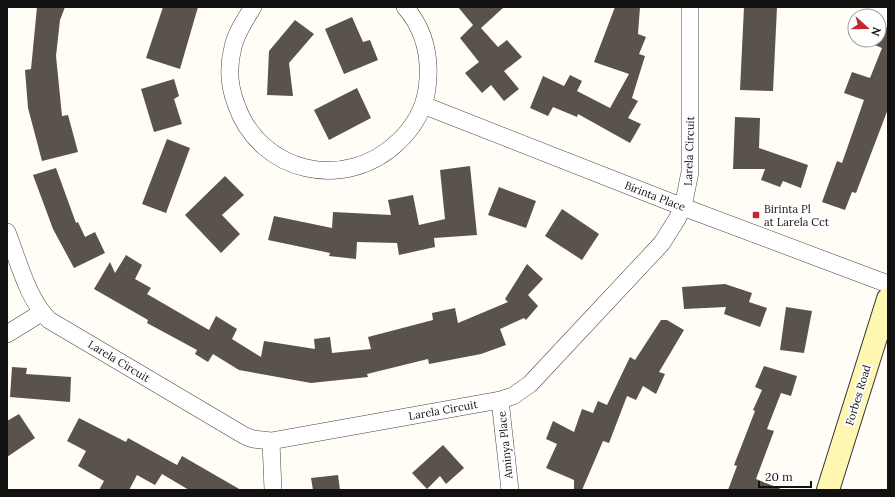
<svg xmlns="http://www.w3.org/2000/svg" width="895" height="497" viewBox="0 0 895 497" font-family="Lora,serif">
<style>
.building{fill:#5a524d}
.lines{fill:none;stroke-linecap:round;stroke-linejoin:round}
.street-casing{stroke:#444;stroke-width:18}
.secondary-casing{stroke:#333;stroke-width:24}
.street{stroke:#fff;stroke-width:17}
.secondary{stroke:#fff6b0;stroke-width:22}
.poi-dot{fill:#c4262e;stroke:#fff;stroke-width:1.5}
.labels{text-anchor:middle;stroke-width:4;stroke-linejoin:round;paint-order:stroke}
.street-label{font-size:11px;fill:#111;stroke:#fff}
.poi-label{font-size:11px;fill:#111;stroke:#fff;text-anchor:start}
</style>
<rect width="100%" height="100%" fill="#fffdf5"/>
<path class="building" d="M37,7h28l-5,13 -4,36 6,60 6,-1 10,37 -36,9 -14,-53 -3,-38 6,-1z
M163,7h35l-18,62 -34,-11z
M458,7h46l-23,21 17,19 9,-7 15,17 -18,14 15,18 -15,12 -13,-16 -9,8 -17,-20 14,-11 -19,-24 13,-13z
M615,7h25l-2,27 8,3 -7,17 6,2 -13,42 6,3 -10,17 13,6 -11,19 -52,-29 -1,3 -24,-10 -5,9 -18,-8 13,-32 21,10 6,-11 12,6 -5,10 33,17 19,-34 -35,-12z
M744,7h33l-4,84 -33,-1z
M855,14l6,2h-6v21l-7,-3z
M352,17l11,25 7,-2 8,20 -34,14 -19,-45z
M295,20l19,14 -25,29 4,33 -26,-1 2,-44z
M879,24l9,4v81l-32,84 -4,-1 -7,18 -23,-8 15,-41 5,2 22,-63 -20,-7 8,-21 18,6 12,-30 -19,-8h16z
M174,79l5,17 -5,3 8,25 -28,8 -13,-43z
M357,88l14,30 -42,22 -15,-30z
M735,117l25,1 -1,30 49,17 -7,23 -18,-7 -3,6 -19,-7 4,-11h-32z
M167,139l23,9 -24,65 -24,-9z
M470,166l7,69 -43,3 1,9 -36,8 -2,-12 -40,-1 -1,17 -27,-3 1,-3 -62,-13 6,-24 58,12 1,-16 58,3 -3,-15 25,-5 6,30 26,-6 -5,-49z
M56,168l20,55 2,-1 7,15 10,-5 10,21 -31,15 -21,-39 -20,-54z
M225,176l19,19 -22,20 18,19 -19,19 -36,-38z
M499,187l37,14 -10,27 -38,-13z
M562,209l37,25 -17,26 -37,-24z
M126,255l16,10 -7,14 16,9 -4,6 62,36 7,-14 21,13 -5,10 29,18 3,-16 51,8 -1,-10 16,-2 2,16 39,-4 -3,-12 65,-17 -1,-7 23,-5 3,15 50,-21 -3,-3 22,-35 16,15 -15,16 10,11 -12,14 -2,-2 -24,11 6,16 -25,9 -52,10 -1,-5 -61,15 1,3 -57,6 -72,-13 -26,-16 -5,8 -13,-8 2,-4 -50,-27 1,-3 -54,-31 16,-27 5,11z
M725,284l27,9 -3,9 18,6 -7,19 -36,-13 2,-7 -42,2 -2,-22z
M786,307l26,4 -8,42 -24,-3z
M661,320h6l17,10 -25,42 6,2 -9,20 -13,-8 -7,14 -9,-4 -18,47 -6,-2 -21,49h-8v-10l-28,-12 11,-24 -11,-5 7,-18 21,11 8,-23 11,4 5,-12 9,4 23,-48 5,3z
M764,366l33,10 -6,20 -10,-3 -14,36 7,2 -18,48 25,10v1h-53l9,-24 -3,-1 21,-54 -2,-1 9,-20 -7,-3z
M12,367l15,1 -1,6 45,3 -1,25 -60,-5z
M19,414l16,24 -28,19v-36z
M79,418l47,24 2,-4 49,27 5,-9 59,34h-52l-27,-16 -7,11 -18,-10 -8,15h-30l5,-9 -26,-15 8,-15 -19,-10z
M443,445l21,23 -18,16 -6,-8 -13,13 -15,-16z
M338,475l2,15h-27l-2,-12z"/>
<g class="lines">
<g class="street-casing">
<path id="street" d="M253,7c-8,13 -17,26 -20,40 -5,19 -4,39 3,57 24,70 110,88 162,38 15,-14 26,-33 29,-53 4,-30 -2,-59 -22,-82
M423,105l260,102 205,77
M7,232c11,28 21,68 42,88l196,116 8,3 18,2 229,-41 13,-4 17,-12 132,-141 15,-24 6,-12 7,-35v-165
M7,334l34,-21
M500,400l10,90
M271,441l2,49"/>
</g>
<g class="secondary-casing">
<path id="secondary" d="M828,490l60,-191"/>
</g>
<use href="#street" class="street"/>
<use href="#secondary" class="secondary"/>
</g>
<rect class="poi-dot" x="752" y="211" width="8" height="8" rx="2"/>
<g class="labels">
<g class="street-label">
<text transform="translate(689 151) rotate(-88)" y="4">Larela Circuit</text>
<text transform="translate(655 196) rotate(21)" y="4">Birinta Place</text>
<text transform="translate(119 361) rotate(31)" y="4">Larela Circuit</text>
<text transform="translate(858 395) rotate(-73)" y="4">Forbes Road</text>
<text transform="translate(443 410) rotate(-10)" y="4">Larela Circuit</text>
<text transform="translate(505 445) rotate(-96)" y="4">Aminya Place</text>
</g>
<g class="poi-label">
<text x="764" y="213">Birinta Pl<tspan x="764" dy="13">at Larela Cct</tspan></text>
</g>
</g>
<rect width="895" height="497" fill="none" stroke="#111111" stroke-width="16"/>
<g transform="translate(867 28) rotate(111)"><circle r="19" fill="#ffffff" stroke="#a0a0a0"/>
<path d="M0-3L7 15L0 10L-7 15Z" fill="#c4262e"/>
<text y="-6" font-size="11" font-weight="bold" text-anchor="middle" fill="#111111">N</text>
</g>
<path d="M759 481v6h52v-6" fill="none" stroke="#111111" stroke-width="2"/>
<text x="765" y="481" font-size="12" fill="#111111" stroke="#ffffff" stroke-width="3" paint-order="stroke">20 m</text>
</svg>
